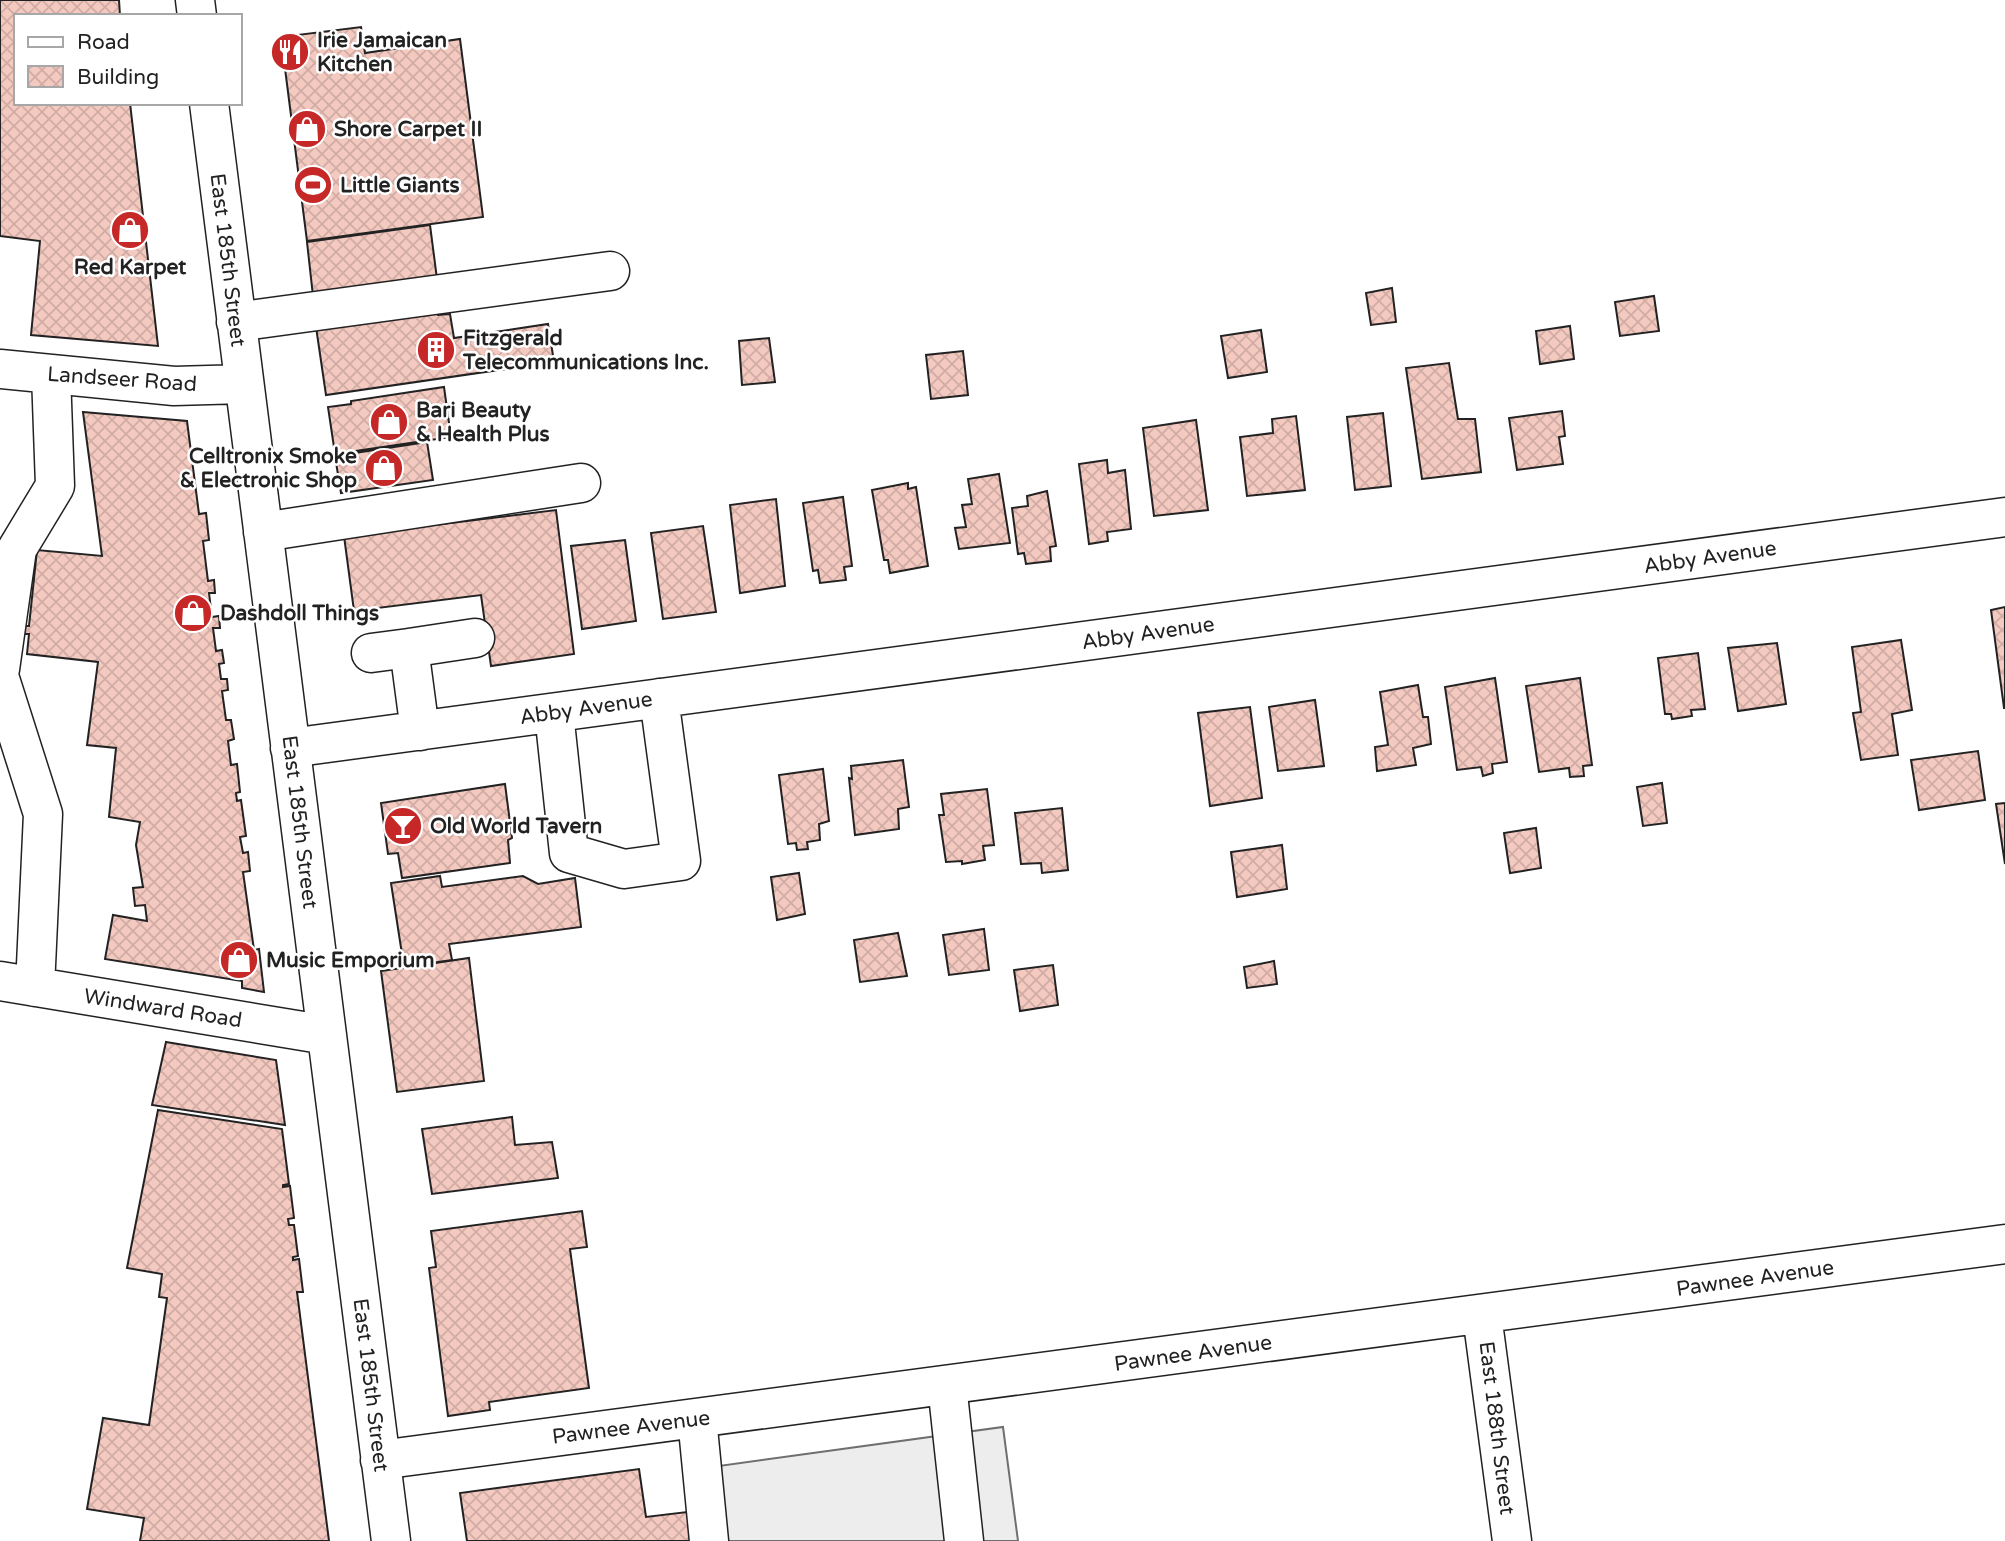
<svg xmlns="http://www.w3.org/2000/svg" width="2005" height="1541" viewBox="0 0 2005 1541" font-family="'Varela Round',sans-serif">
<style>
.parking{fill:#ededed;stroke:#6f6f6f;stroke-width:2}
.building{fill:url(#building-cross-hatch);stroke:#222;stroke-width:2}
.lines{fill:none;stroke-linecap:round;stroke-linejoin:round}
.minor-casing{stroke:#222;stroke-width:41}
.minor{stroke:#fff;stroke-width:38}
.labels{text-anchor:middle;stroke-width:5;stroke-linejoin:round;paint-order:stroke}
.poi-label{font-size:21px;font-weight:bold;fill:#222;stroke:#fff;text-anchor:start}
.street-label{font-size:21px;fill:#222;stroke:#fff}
</style>
<defs>
<pattern id="building-cross-hatch" width="8" height="8" patternUnits="userSpaceOnUse" patternTransform="scale(1.75)"><rect width="8" height="8" fill="#f3c9c0"/><path d="M0 0l8 8M0 8l8-8" fill="none" stroke="#d0aca5"/></pattern>
</defs>
<rect width="100%" height="100%" fill="#fff"/>
<path class="parking" d="M1003,1427l15,114h-311l-10,-72z"/>
<path class="building" d="M0,0h119l1,16h-104v87h114l28,243 -127,-11 9,-94 -40,-5z
M361,27l4,26 95,-14 23,178 -176,24 -26,-204z
M430,225l7,54 -124,17 -6,-54z
M1392,288l4,34 -25,3 -5,-32z
M1654,296l5,35 -39,5 -5,-34z
M436,303l2,12 12,-1 4,24 94,-14 6,38 -228,33 -11,-75z
M1570,326l4,33 -34,5 -4,-33z
M1261,330l6,42 -39,6 -7,-42z
M769,338l6,44 -33,3 -3,-44z
M963,351l5,44 -37,4 -5,-44z
M1449,363l9,56h17l6,53 -59,7 -16,-111z
M444,387l7,50 -116,17 -7,-47 23,-3v-3z
M1562,411l3,25 -6,1 4,27 -46,6 -8,-52z
M83,412l104,9 12,93 7,-1 3,27 -6,1 5,40 6,-1 1,13h-6l3,24 7,-1 1,12h-7l3,23 6,-1 2,13 -5,1 2,15h6l1,11 -6,1 4,29h5l3,19 -6,2 3,24 6,-1 3,28 -4,1 1,8 4,-1 5,36 -6,1 3,16 5,-1 2,19 -7,1 11,78 5,-1 5,43 -22,-4v-7l-137,-22 8,-44 34,6 -2,-16 -10,1 -2,-18 10,-1 -7,-42 4,-23 -31,-5 7,-69 -29,-3 11,-83 -71,-8 2,-20h-5l1,-8h4l8,-76 65,6z
M1383,413l8,73 -36,4 -8,-73z
M1296,416l9,74 -58,6 -7,-59 33,-4 -1,-14z
M1196,420l12,90 -54,6 -11,-88z
M427,442l6,38 -92,13 -6,-37z
M1107,460l1,13 17,-3 6,59 -24,3 1,9 -19,3 -10,-80z
M999,474l11,69 -51,6 -4,-21 11,-1 -4,-22 10,-1 -4,-25z
M908,483v6l8,-2 12,79 -38,7 -2,-13h-4l-12,-70z
M1047,491l9,55 -6,1 1,14 -25,3 -2,-11 -6,1 -6,-46 16,-2 -1,-10z
M843,497l9,69 -8,1 2,13 -26,3 -2,-13 -5,1 -10,-68z
M776,499l9,87 -45,7 -10,-88z
M556,510l18,144 -83,12 -10,-71 -127,16 -10,-75z
M703,526l13,86 -53,7 -12,-86z
M625,540l11,81 -54,8 -11,-83z
M2005,607v101h-1l-13,-98z
M1901,640l11,70 -20,4 6,41 -37,5 -8,-47 8,-1 -9,-65z
M1777,643l9,61 -48,7 -10,-63z
M1698,653l7,56 -14,1 1,6 -20,3 -1,-5h-6l-7,-56z
M1495,678l12,84 -15,2 1,9 -10,3 -2,-9 -24,3 -12,-83z
M1580,678l12,87 -9,1 1,10 -14,1 -1,-9 -30,4 -13,-86z
M1418,685l5,32h5l3,27 -18,4 3,17 -39,6 -2,-24 13,-2 -8,-53z
M1315,700l9,66 -46,5 -9,-64z
M1250,707l12,91 -52,8 -12,-93z
M1978,751l7,49 -66,10 -8,-50z
M903,760l6,47 -11,2 1,20 -44,6 -6,-57 3,1 -1,-13z
M823,769l6,52 -10,3 1,16 -13,2 1,7 -11,1 -1,-7 -8,1 -9,-69z
M1662,783l5,40 -24,3 -6,-39z
M505,784l7,54 -4,2 2,23 -108,15 -4,-25 -10,1 -7,-51z
M987,789l7,56 -11,1 2,14 -23,4v-3l-16,1 -7,-47h5l-3,-21z
M2005,803v61l-9,-60z
M1062,808l6,62 -26,3 -1,-10 -20,1 -6,-51z
M1536,828l5,40 -31,5 -6,-40z
M1282,845l5,44 -50,8 -6,-45z
M799,873l6,41 -28,6 -6,-43z
M440,876l2,11 81,-11 15,8 37,-6 6,49 -132,17 3,16 -48,7 -13,-84z
M984,929l5,41 -40,5 -6,-40z
M898,933l9,43 -47,6 -6,-42z
M469,958l15,123 -87,11 -16,-121z
M1274,961l3,23 -30,4 -3,-21z
M1053,965l5,40 -38,6 -6,-41z
M166,1042l110,18 9,65 -133,-20z
M158,1110l124,19 7,55 -6,1v2l7,-1 4,32 -6,1 1,6h5l4,31 -5,1v3l6,-1 4,33h-6l32,249h-189l4,-23 -57,-9 16,-91 46,7 18,-127 -8,-1 3,-23 -35,-6z
M512,1117l3,28 37,-3 6,36 -126,16 -10,-65z
M582,1211l5,36 -17,2 19,139 -100,14 1,8 -42,6 -19,-148 7,-1 -5,-36z
M639,1469l7,48 41,-5 4,29h-224l-7,-48z"/>
<g class="lines">
<g class="minor-casing">
<path id="minor" d="M195,0l2,16
M209,103l182,1438
M236,322l374,-51
M0,369l174,17 70,-2
M263,532l318,-49
M371,653l38,-5
M0,669l17,-120 38,-63 -4,-112
M0,679l43,135 -8,173
M554,713l15,140 55,16 57,-8 -22,-163
M420,731l-11,-83 66,-10
M290,748l1715,-231
M0,981l327,54
M1482,1315l30,226
M947,1385l17,156
M697,1418l12,123
M380,1460l1625,-216"/>
</g>
<use href="#minor" class="minor"/>
</g>
<defs>
<g id="restaurant-disc" transform="scale(2.0125)"><circle r="9.5" fill="#c62828" stroke="#fff"/><path d="M-5-6h1v4h1v-4h1v4h1v-4h1v5L-1.5 .5V6h-2V.5L-5-1ZM5-6V6H3V1.5H1.5Q1.5-4 5-6Z" fill="#fff"/></g>
<g id="shop-disc" transform="scale(2.0125)"><circle r="9.5" fill="#c62828" stroke="#fff"/><path d="M-5-2.5h2.3a2.7 3.5 0 0 1 5.4 0H5L5.5 6h-11ZM-1.5-2.5h3a1.5 2.3 0 0 0-3 0Z" fill="#fff"/></g>
<g id="stadium-disc" transform="scale(2.0125)"><circle r="9.5" fill="#c62828" stroke="#fff"/><path d="M0-5a6.5 5 0 1 0 0 10a6.5 5 0 1 0 0-10ZM-3.5-1.8h7v3.6h-7Z" fill="#fff"/></g>
<g id="building-disc" transform="scale(2.0125)"><circle r="9.5" fill="#c62828" stroke="#fff"/><path d="M-4-6H4V6H1V3H-1V6H-4ZM-2.5-4.3h1.7v1.8h-1.7ZM.8-4.3h1.7v1.8H.8ZM-2.5-1h1.7V.8h-1.7ZM.8-1h1.7V.8H.8Z" fill="#fff"/></g>
<g id="bar-disc" transform="scale(2.0125)"><circle r="9.5" fill="#c62828" stroke="#fff"/><path d="M-6-5H6L.8 .8V4.5H3.5V6h-7V4.5H-.8V.8Z" fill="#fff"/></g>
</defs>
<g fill-rule="evenodd">
<use href="#restaurant-disc" x="290" y="52"/>
<use href="#shop-disc" x="307" y="129"/>
<use href="#stadium-disc" x="313" y="185"/>
<use href="#shop-disc" x="130" y="230"/>
<use href="#building-disc" x="436" y="350"/>
<use href="#shop-disc" x="389" y="422"/>
<use href="#shop-disc" x="384" y="468"/>
<use href="#shop-disc" x="193" y="613"/>
<use href="#bar-disc" x="403" y="826"/>
<use href="#shop-disc" x="239" y="960"/>
</g>
<g class="labels">
<g class="poi-label">
<text x="317" y="47">Irie Jamaican<tspan x="317" dy="24">Kitchen</tspan></text>
<text x="334" y="136">Shore Carpet II</text>
<text x="340" y="192">Little Giants</text>
<text x="130" y="274" text-anchor="middle">Red Karpet</text>
<text x="463" y="345">Fitzgerald<tspan x="463" dy="24">Telecommunications Inc.</tspan></text>
<text x="416" y="417">Bari Beauty<tspan x="416" dy="24">&amp; Health Plus</tspan></text>
<text x="357" y="463" text-anchor="end">Celltronix Smoke<tspan x="357" dy="24">&amp; Electronic Shop</tspan></text>
<text x="220" y="620">Dashdoll Things</text>
<text x="430" y="833">Old World Tavern</text>
<text x="266" y="967">Music Emporium</text>
</g>
<g class="street-label">
<text transform="translate(228 260) rotate(83)" y="7">East 185th Street</text>
<text transform="translate(122 379) rotate(4)" y="7">Landseer Road</text>
<text transform="translate(1710 557) rotate(-8)" y="7">Abby Avenue</text>
<text transform="translate(1148 633) rotate(-8)" y="7">Abby Avenue</text>
<text transform="translate(586 708) rotate(-8)" y="7">Abby Avenue</text>
<text transform="translate(300 822) rotate(83)" y="7">East 185th Street</text>
<text transform="translate(163 1008) rotate(9)" y="7">Windward Road</text>
<text transform="translate(1755 1278) rotate(-8)" y="7">Pawnee Avenue</text>
<text transform="translate(1193 1353) rotate(-8)" y="7">Pawnee Avenue</text>
<text transform="translate(371 1385) rotate(83)" y="7">East 185th Street</text>
<text transform="translate(631 1427) rotate(-7)" y="7">Pawnee Avenue</text>
<text transform="translate(1497 1428) rotate(83)" y="7">East 188th Street</text>
</g>
</g>
<rect x="14" y="14" width="228" height="91" fill="#ffffff" stroke="#a7a7a7" stroke-width="2"/>
<rect x="28" y="37" width="35" height="10" fill="#ffffff" stroke="#a7a7a7" stroke-width="2"/>
<text x="77" y="49" font-size="21" fill="#222222">Road</text>
<rect x="28" y="66" width="35" height="21" fill="url(#building-cross-hatch)" stroke="#a7a7a7" stroke-width="2"/>
<text x="77" y="84" font-size="21" fill="#222222">Building</text>
</svg>
